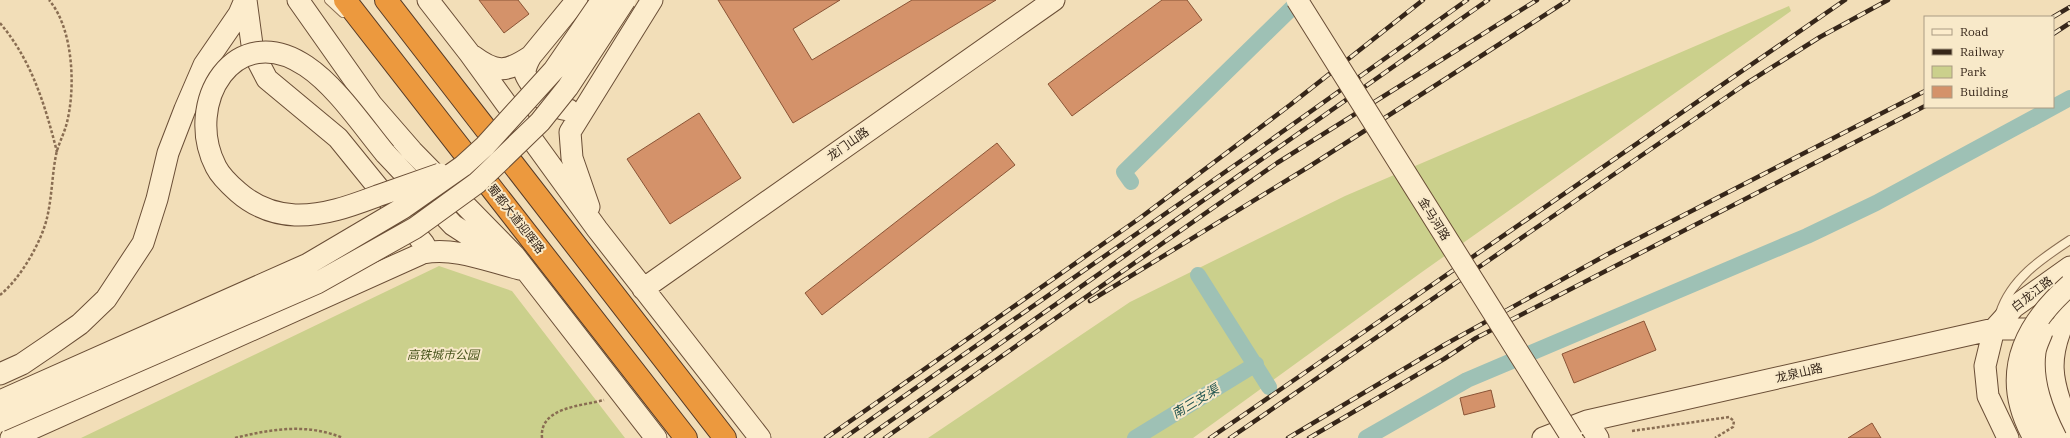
<svg xmlns="http://www.w3.org/2000/svg" width="2070" height="438" viewBox="0 0 2070 438" font-family="'IBM Plex Serif','Noto Sans SC',serif">
<style>
.green{fill:#cbd08c}
.lines{fill:none;stroke-linecap:round;stroke-linejoin:round}
.canal{stroke:#9ec1b5;stroke-width:16}
.building{fill:#d4926a;stroke:#8a5436}
.lane-casing{stroke:#896d52;stroke-width:10}
.secondary-casing{stroke:#6a4e36;stroke-width:23}
.highway-casing{stroke:#563b27;stroke-width:24}
.path{stroke:#896d52;stroke-width:2.5;stroke-dasharray:3 2;stroke-linecap:butt}
.lane{stroke:#fceccc;stroke-width:8}
.secondary{stroke:#fceccc;stroke-width:21}
.highway{stroke:#ec993e;stroke-width:22}
.rail-casing{stroke:#362619;stroke-width:4.5}
.rail{stroke:#f8e9c9;stroke-width:3;stroke-dasharray:9;stroke-linecap:butt}
.secondary-bridge-casing{stroke:#6a4e36;stroke-width:23;stroke-linecap:butt}
.secondary-bridge{stroke:#fceccc;stroke-width:21}
.labels{text-anchor:middle;stroke-width:4;stroke-linejoin:round;paint-order:stroke}
.street-label{font-size:12px;fill:#362619;stroke:#f8e9c9}
.park-label{font-size:12px;font-style:italic;fill:#49551d;stroke:#f8e9c9}
.water-label{font-size:13px;font-style:italic;fill:#265853;stroke:#f8e9c9}
</style>
<rect width="100%" height="100%" fill="#f2deb8"/>
<path class="green" d="M1789,6l2,5 -369,261 -229,166h-265l202,-136 215,-106z
M439,266l73,25 113,147h-544z"/>
<g class="lines">
<path class="canal" d="M1131,182l-7,-10 176,-172
M1198,275l71,112
M1135,438l121,-74
M1366,438l101,-58 340,-144 69,-33 194,-105"/>
</g>
<path class="building" d="M479,0h39l11,14 -25,19z
M718,0h122l-47,29 19,31 100,-60h84l-203,123z
M1162,0h25l15,20 -130,96 -24,-32z
M699,113l42,65 -71,46 -43,-65z
M997,143l18,22 -193,150 -17,-22z
M1644,321l12,29 -82,33 -12,-29z
M1491,390l4,17 -31,8 -4,-17z
M1872,423l9,15h-33z"/>
<g class="lines">
<g class="lane-casing">
<path id="lane" d="M329,0l14,13
M2000,313c11,-34 41,-54 70,-73"/>
</g>
<g class="secondary-casing">
<path id="secondary" d="M246,0l7,52 14,27 71,59 86,106
M298,0l74,105 40,46 102,104 142,183
M428,0l42,54 127,175 163,209
M473,56c24,18 34,16 58,0
M569,110c-17,-2 -29,-11 -38,-26 -2,-3 -5,-7 -6,-11 0,-7 3,-12 6,-17l46,-56
M385,153l68,72 52,34
M589,207l-17,-49 -2,-26 82,-132
M643,289l411,-289
M2070,309c-25,47 -20,72 0,119
M0,374l22,-10 28,-19 30,-21 26,-25 37,-56 14,-44 11,-46 17,-44 19,-44 35,-51 6,-14
M1587,421l11,17
M11,438l412,-185c33,-6 64,8 97,16
M1543,438l44,-17 407,-92h65
M2008,438l-20,-42 -3,-30 9,-37 20,-22 56,-40"/>
</g>
<g class="highway-casing">
<path id="highway" d="M345,0l341,438
M386,0l339,438"/>
</g>
<path class="path" d="M0,23c32,38 45,82 57,129
M0,295c20,-16 41,-52 47,-77 5,-21 5,-43 9,-63 2,-10 7,-19 10,-29 10,-35 8,-97 -17,-126
M1632,431l97,-14 5,4 -1,6 -18,11
M235,438c36,-9 72,-15 108,0
M542,438c-3,-31 40,-32 62,-38"/>
<use href="#lane" class="lane"/>
<use href="#secondary" class="secondary"/>
<use href="#highway" class="highway"/>
<g class="rail-casing">
<path id="rail" d="M2053,17l17,-10
M2053,34l17,-11
M1090,301l220,-135 258,-166
M826,438l314,-220 150,-113 133,-105
M844,438l424,-296 199,-142
M866,438l622,-438
M885,438l392,-275 260,-163
M1210,438l635,-438
M1230,438l517,-355 73,-46 68,-37
M1288,438l156,-93 164,-91 317,-163
M1309,438l135,-79 32,-21 449,-232"/>
</g>
<use href="#rail" class="rail"/>
<g class="secondary-bridge-casing">
<path id="secondary-bridge" d="M1297,0l275,438
M385,153c-23,-28 -49,-67 -79,-87 -71,-48 -123,37 -90,101 5,10 14,18 22,25 16,14 36,22 57,23 30,1 58,-10 85,-20 20,-7 40,-14 60,-21
M2042,332c-2,6 -6,13 -7,20 -4,30 8,60 21,86
M0,401l308,-137 95,-56 60,-42 22,-20 69,-76 48,-70
M0,421l317,-138 98,-55 62,-45 63,-61 28,-35 57,-87
M2034,438c-34,-60 -13,-110 36,-153"/>
</g>
<use href="#secondary-bridge" class="secondary-bridge"/>
</g>
<g class="labels">
<g class="street-label">
<text transform="translate(848 144) rotate(-35)" y="4">龙门山路</text>
<text transform="translate(516 219) rotate(52)" y="4">蜀都大道迎晖路</text>
<text transform="translate(1434 219) rotate(58)" y="4">金马河路</text>
<text transform="translate(2032 294) rotate(-38)" y="4">白龙江路</text>
<text transform="translate(1799 373) rotate(-13)" y="4">龙泉山路</text>
</g>
<g class="park-label">
<text x="443" y="359">高铁城市公园</text>
</g>
<g class="water-label">
<text transform="translate(1195 401) rotate(-31)" y="5">南三支渠</text>
</g>
</g>
<rect x="1924" y="16" width="130" height="92" fill="#f8e9c9" stroke="#aa9b83"/>
<rect x="1932" y="29" width="20" height="6" fill="#fceccc" stroke="#aa9b83"/>
<text x="1960" y="36" font-size="12" fill="#362619">Road</text>
<rect x="1932" y="49" width="20" height="6" fill="#362619" stroke="#aa9b83"/>
<text x="1960" y="56" font-size="12" fill="#362619">Railway</text>
<rect x="1932" y="66" width="20" height="12" fill="#cbd08c" stroke="#aa9b83"/>
<text x="1960" y="76" font-size="12" fill="#362619">Park</text>
<rect x="1932" y="86" width="20" height="12" fill="#d4926a" stroke="#aa9b83"/>
<text x="1960" y="96" font-size="12" fill="#362619">Building</text>
</svg>
